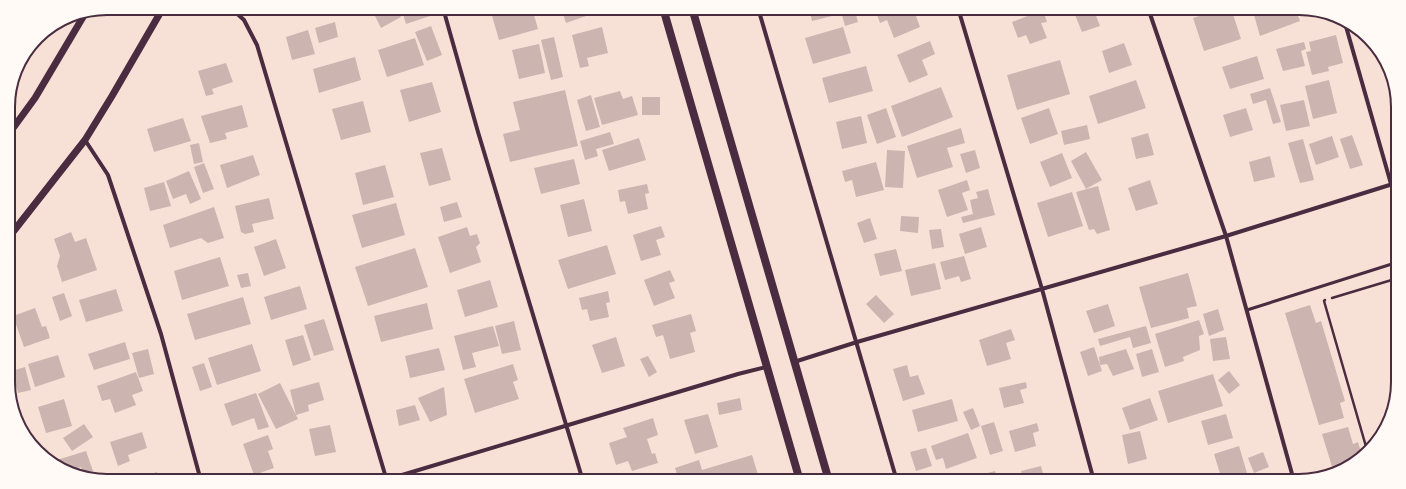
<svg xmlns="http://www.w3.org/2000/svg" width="1406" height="489" viewBox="0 0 1406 489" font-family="Arial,sans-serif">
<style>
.building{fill:#ccb4b1}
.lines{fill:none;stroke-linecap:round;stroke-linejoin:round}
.path{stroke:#4a2c40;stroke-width:2.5}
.service{stroke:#4a2c40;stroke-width:3}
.minor{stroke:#4a2c40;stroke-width:4}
.tertiary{stroke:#4a2c40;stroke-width:7}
.secondary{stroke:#4a2c40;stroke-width:8}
.rim{fill:none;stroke:#4a2c40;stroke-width:2}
</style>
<rect width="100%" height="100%" fill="#f7e1d7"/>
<path class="building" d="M371,8h26l4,9 -20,11z
M401,8h30l2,7 -27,9z
M495,8h37l6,21 -39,11 -9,-31z
M561,8h48l-43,15z
M809,8h25l2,7 -24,6z
M840,8h14l4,14 -13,4z
M886,8h27l7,19 -26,11 -7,-18 -7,3 -4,-11z
M1078,8h15l7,18 -18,6 -9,-22z
M1224,8h7l10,31 -37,12 -11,-33z
M1252,8h43l5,13 -40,15z
M1043,10l4,12 -6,1 6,15 -17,6 -4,-9 -8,3 -6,-16z
M335,22l3,15 -19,6 -4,-15z
M431,26l11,29 -15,6 -12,-29z
M602,27l6,26 -21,5 2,8 -9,2 -8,-33z
M843,27l8,26 -38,11 -8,-26z
M308,30l7,24 -23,6 -6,-23z
M1336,35l7,28 -15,4 1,4 -17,4 -6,-23 5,-1 -2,-9z
M554,37l9,40 -12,3 -10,-40z
M415,38l9,27 -37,12 -9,-27z
M930,41l5,13 -13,6 6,15 -19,8 -12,-28z
M1304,42l2,7 -5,2 4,15 -22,5 -7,-22z
M1124,43l8,22 -23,8 -7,-22z
M539,44l6,29 -26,6 -7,-29z
M1257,56l7,23 -34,10 -8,-22z
M355,57l6,23 -42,13 -6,-24z
M1060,60l10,34 -53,16 -10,-35z
M226,63l7,19 -21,7 2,5 -8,2 -8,-25z
M866,66l7,25 -44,12 -7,-25z
M1136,80l10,28 -48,16 -9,-28z
M1329,80l8,33 -24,6 -8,-33z
M432,82l9,30 -32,10 -9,-32z
M941,87l12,30 -51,20 -11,-31z
M1270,88l11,34 -8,2 -7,-24 -13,4 -3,-10z
M565,90l13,56 -68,16 -7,-28 17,-4 -7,-28z
M620,91l3,8 9,-3 6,19 -36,10 -8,-27z
M591,95l9,32 -14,4 -9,-31z
M642,97h18v18h-18z
M1304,100l6,26 -24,5 -6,-26z
M363,101l8,31 -30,8 -9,-31z
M242,105l6,22 -23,6 2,6 -17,4 -9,-27z
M886,108l10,29 -19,7 -10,-29z
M1049,108l9,26 -28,10 -9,-26z
M1246,108l7,22 -23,7 -7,-22z
M861,116l6,27 -25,6 -6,-27z
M183,118l8,23 -37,11 -7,-23z
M1087,125l3,14 -26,6 -3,-14z
M961,128l4,15 -18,5 6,19 -36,11 -10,-32z
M610,132l4,12 -18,5 2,7 -13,4 -5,-19z
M1148,133l6,22 -18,4 -5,-21z
M1352,135l11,30 -13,4 -10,-30z
M1332,136l7,21 -23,8 -7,-21z
M639,138l7,22 -37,11 -7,-21z
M1303,139l11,41 -14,3 -12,-40z
M199,143l4,19 -9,2 -4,-19z
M442,148l9,32 -22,6 -9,-33z
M887,150l18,1 -2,37 -18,-1z
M975,150l5,18 -14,5 -6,-19z
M1086,152l16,28 -16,9 -15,-28z
M1062,153l10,25 -22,9 -10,-25z
M253,155l7,20 -33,13 -7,-23z
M1270,156l5,21 -21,5 -5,-20z
M574,159l6,25 -39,10 -7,-26z
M876,162l8,28 -28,7 -4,-17 -7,2 -3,-11z
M204,163l10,26 -11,4 -9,-26z
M385,165l9,32 -31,8 -8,-32z
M189,171l12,28 -11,5 -4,-10 -13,5 -7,-18z
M967,180l3,10 -8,3 6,17 -21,7 -9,-27z
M1150,180l8,24 -22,7 -8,-23z
M164,182l7,24 -21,5 -6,-23z
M647,184l2,9 -4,1 3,15 -20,5 -3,-13 -5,1 -2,-12z
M1098,186l12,44 -13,4 -3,-5 -5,1 -13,-38z
M988,189l7,26 -32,8 -2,-6 12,-3 -3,-14 8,-2 -2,-6z
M1072,192l11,34 -35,11 -11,-34z
M269,198l5,21 -22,5 2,8 -9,2 -4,-2 -6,-26z
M584,199l8,32 -24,6 -8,-32z
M457,202l5,15 -18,5 -4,-15z
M396,203l9,32 -43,13 -10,-33z
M214,207l10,31 -16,5 -7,-5 -31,10 -7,-23z
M901,216l18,1 -1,16 -18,-2z
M870,218l7,21 -13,4 -7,-20z
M661,226l4,11 -9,3 5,15 -20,6 -8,-26z
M467,227l3,9 7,-2 3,9 -4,4 5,15 -31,11 -12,-36z
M981,227l6,20 -22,7 -6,-20z
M941,229l3,18 -12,2 -3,-19z
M71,232l4,10 11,-4 11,32 -35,12 -5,-16 3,-10 -6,-17z
M276,239l10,29 -22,8 -10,-29z
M607,245l9,29 -48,15 -10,-29z
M415,248l13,39 -60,19 -13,-39z
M896,249l6,22 -22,5 -6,-22z
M964,256l7,23 -10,3 -2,-6 -14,4 -5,-18z
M220,257l9,29 -47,14 -8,-29z
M935,263l6,26 -30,7 -6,-26z
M670,270l5,11 -6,2 6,15 -21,8 -10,-26z
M248,273l3,13 -10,2 -4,-13z
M1188,273l9,33 -10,2 2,10 -38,10 -12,-41z
M490,280l8,27 -33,10 -8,-27z
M300,286l7,23 -36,11 -7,-23z
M116,289l7,22 -37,11 -7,-22z
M608,291l2,11 -4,1 3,14 -19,4 -3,-12 -5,1 -3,-12z
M64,293l8,23 -12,5 -8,-24z
M876,295l18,19 -10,9 -18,-19z
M243,297l8,27 -56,16 -8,-26z
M427,303l6,26 -52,13 -7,-26z
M1108,304l7,22 -21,7 -8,-22z
M1310,305l6,18 5,-2 24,80 -5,2 4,15 -25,7 -34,-112z
M35,308l7,19 4,-1 4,12 -26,9 -11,-31z
M1218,309l6,21 -15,6 -6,-22z
M691,314l5,17 -6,2 5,19 -25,7 -7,-24 -7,2 -4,-12z
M324,319l10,31 -20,6 -10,-31z
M1199,320l5,14 -5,2 1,14 -17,7 1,4 -19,6 -10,-33z
M514,321l7,29 -19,4 -7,-28z
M493,326l6,20 -27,7 4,14 -13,3 -9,-34z
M1146,326l5,17 -18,5 -3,-11 -30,9 -2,-7z
M1011,329l4,11 -9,3 5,16 -24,7 -8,-26z
M303,335l8,25 -18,6 -8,-26z
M616,337l9,29 -23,7 -10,-28z
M1226,337l4,22 -17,2 -3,-22z
M125,342l5,17 -36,11 -6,-16z
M252,344l9,27 -44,14 -9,-27z
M1094,347l8,24 -14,5 -8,-24z
M439,348l6,22 -35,8 -5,-22z
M148,349l6,25 -15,4 -7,-25z
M1126,349l8,20 -21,7 -6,-12 -7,1 -1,-8z
M1152,349l7,23 -17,5 -6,-23z
M58,355l7,22 -30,10 -7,-23z
M648,356l9,16 -8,5 -9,-18z
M204,363l8,24 -12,4 -8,-24z
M513,364l5,16 -5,2 6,17 -44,14 -11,-34z
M907,365l3,12 8,-2 7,19 -22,7 -10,-32z
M25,367l6,23 -13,3 -6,-22z
M1229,371l11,14 -11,9 -11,-14z
M136,372l7,19 -11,4 4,10 -21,8 -5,-14 -8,2 -5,-15z
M1213,374l10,32 -55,17 -10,-32z
M319,382l5,18 -16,5 1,6 -13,4 -6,-25z
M1026,382l1,6 -7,2 4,13 -20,5 -5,-20z
M280,383l18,36 -22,10 -18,-35z
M444,387l3,28 -17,7 -12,-24z
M256,393l13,34 -11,3 -4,-12 -22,8 -8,-22z
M740,398l2,12 -23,5 -2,-12z
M1150,398l8,22 -28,10 -8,-22z
M64,399l8,27 -26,7 -8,-26z
M952,399l6,22 -40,11 -6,-22z
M415,405l5,15 -21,6 -3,-16z
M973,408l7,18 -9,4 -8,-18z
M708,414l10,33 -23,7 -11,-34z
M1226,414l7,24 -25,7 -7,-24z
M653,418l5,17 -11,4 5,15 3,-1 3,10 -26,8 -4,-10 -12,4 -7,-22 18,-6 -4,-9z
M994,422l9,29 -13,4 -9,-29z
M1037,423l2,8 -6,2 3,13 -21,6 -6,-21z
M84,424l9,13 -21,14 -9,-13z
M330,425l6,27 -21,4 -6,-27z
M1348,427l5,17 5,-2 4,14 -2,4 -27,10 -11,-36z
M1140,431l7,28 -19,5 -6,-29z
M142,432l5,16 -19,7 2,6 -12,5 -8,-24z
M968,433l9,25 -31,11 -3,-11 -7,2 -5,-14z
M268,435l5,14 -5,2 6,17 -20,7 -11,-31z
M1239,446l8,27 -25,7 -8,-26z
M926,448l6,18 -16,5 -6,-19z
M86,451l7,20 -10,3 -2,-7 -12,4 -10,-6 -2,-5z
M1263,452l6,15 -15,6 -6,-15z
M752,455l8,26h-81l-4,-13 24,-8 3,10z
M1041,466l4,15h-22l-2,-10z
M995,471l3,10h-38v-1z
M157,472l3,9h-26v-1z
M535,474l3,7h-21z
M1157,476l1,5h-18v-1z"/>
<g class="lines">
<path class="path" d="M1332,298l63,-19
M1325,300l-1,1 43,149"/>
<path class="service" d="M1247,310l148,-47"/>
<path class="minor" d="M231,8l13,12 13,25 130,436
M443,8l35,124 105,349
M758,8l139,473
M958,8l84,281 52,192
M1148,8l78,228 68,245
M1345,23l46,161
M85,140l23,35 53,159 40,147
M794,362l63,-20 369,-106 170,-53
M382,481l356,-107 28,-7"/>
<path class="tertiary" d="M8,135l27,-37 51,-86
M9,237l76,-97 27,-44 51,-88"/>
<path class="secondary" d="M663,8l137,473
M692,8l137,473"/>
</g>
<path d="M0 0H1406V489H0ZM107 15H1299A92 92 0 0 1 1391 107V382A92 92 0 0 1 1299 474H107A92 92 0 0 1 15 382V107A92 92 0 0 1 107 15Z" fill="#fffaf5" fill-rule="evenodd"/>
<path class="rim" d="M107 15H1299A92 92 0 0 1 1391 107V382A92 92 0 0 1 1299 474H107A92 92 0 0 1 15 382V107A92 92 0 0 1 107 15Z"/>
</svg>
